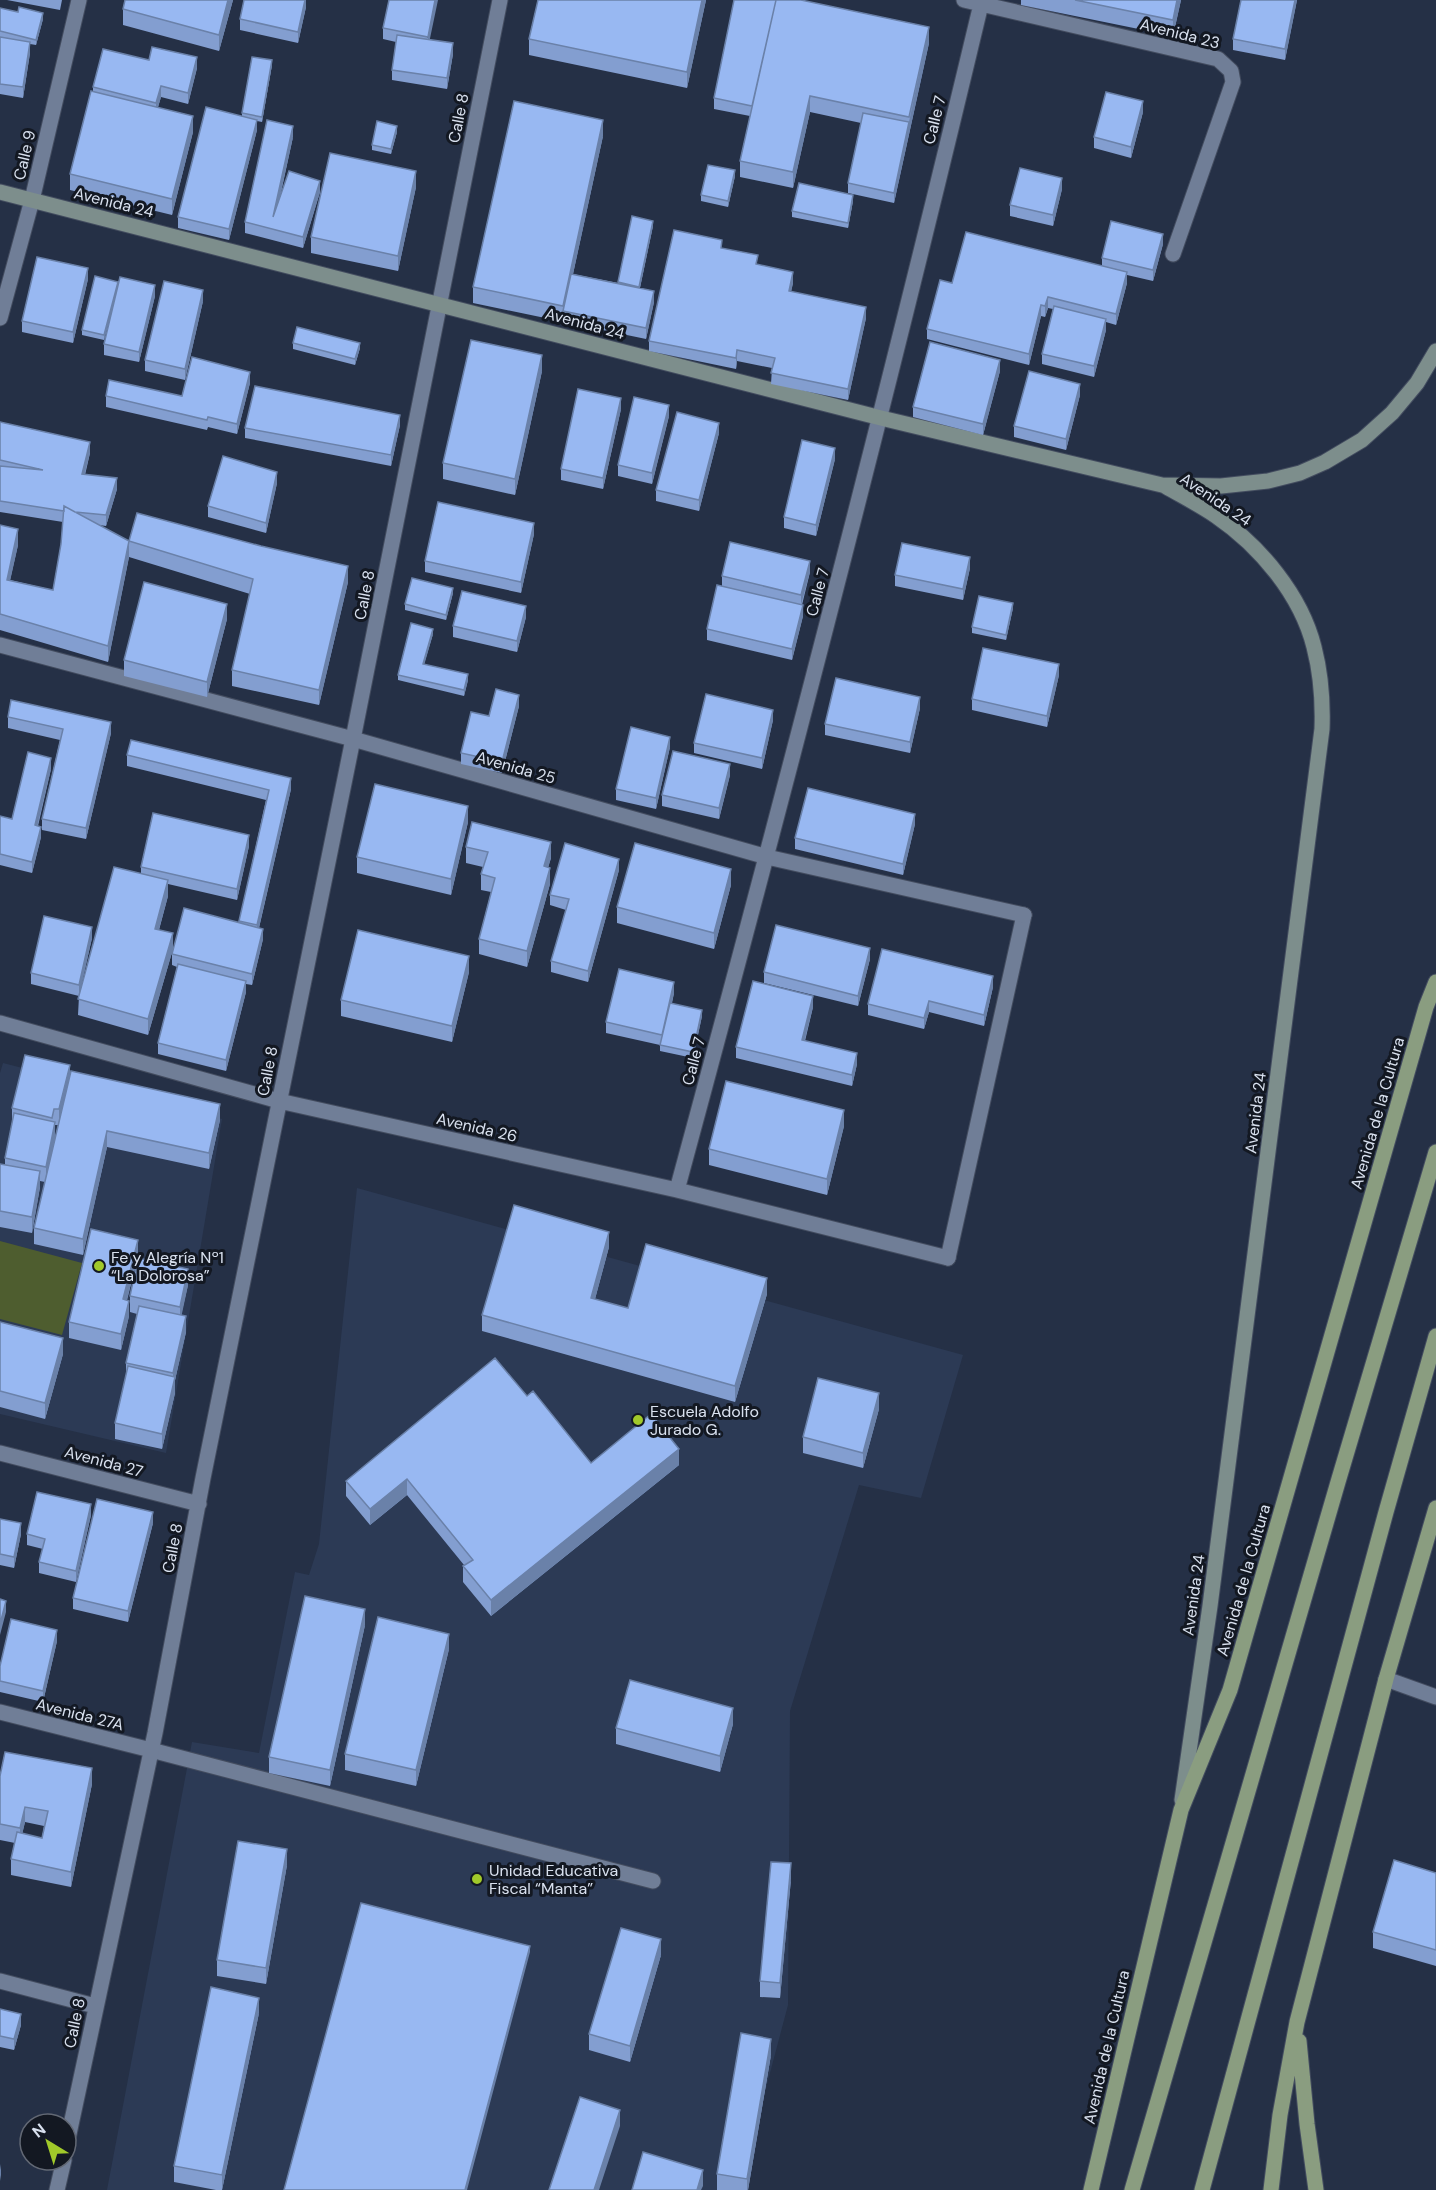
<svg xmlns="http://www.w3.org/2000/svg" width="1436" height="2190" viewBox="0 0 1436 2190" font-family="'DM Sans',sans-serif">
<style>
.built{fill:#2c3a55}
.green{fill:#4e5d2f}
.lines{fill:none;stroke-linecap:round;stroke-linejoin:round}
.lane-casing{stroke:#434c5f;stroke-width:17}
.street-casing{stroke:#434c5f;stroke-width:17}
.secondary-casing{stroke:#434c5f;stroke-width:17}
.primary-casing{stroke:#434c5f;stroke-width:17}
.lane{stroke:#707e97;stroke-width:15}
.street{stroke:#707e97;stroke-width:15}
.secondary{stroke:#7d8e8c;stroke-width:15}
.primary{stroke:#8a9d80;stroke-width:15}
.wall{fill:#839ed0;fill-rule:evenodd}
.shaded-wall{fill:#6a81a9}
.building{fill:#98b8f2;stroke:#6a81a9;stroke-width:1.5}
.poi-dot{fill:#a1c92a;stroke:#131822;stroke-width:2}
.labels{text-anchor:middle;stroke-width:6;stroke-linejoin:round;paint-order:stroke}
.street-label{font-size:16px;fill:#d9e1ef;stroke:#131822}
.poi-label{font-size:16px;fill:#d9e1ef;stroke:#131822;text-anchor:start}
</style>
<rect width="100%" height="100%" fill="#253046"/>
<path class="built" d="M3,1063l219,56 -56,334 -166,-39v-341z
M357,1188l606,167 -42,143 -62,-13 -69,226 -2,294 -49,185h-632l85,-448 67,11 36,-181 14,3 10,-31z"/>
<path class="green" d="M0,1241l82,22 -20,72 -62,-16z"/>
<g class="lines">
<g class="lane-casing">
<path id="lane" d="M948,1258l76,-343
M151,1750l502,131"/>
</g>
<g class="street-casing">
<path id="street" d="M964,0l254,59 13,12 2,11 -60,172
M0,318l32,-118 47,-200
M0,645l353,94 414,118 257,58
M0,1023l279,78 398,89 271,68
M677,1190c107,-395 210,-791 305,-1190
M0,1453l199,51
M1386,1679l50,18
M0,1712l151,38
M0,1981l95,25
M66,2148l89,-415 48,-255 150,-739 147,-739
M57,2190l7,-30"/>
</g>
<g class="secondary-casing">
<path id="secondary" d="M0,192l881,226 281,67 59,1 47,-5 32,-8 25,-11 37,-22 30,-27 25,-30 19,-32
M1165,486c17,10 35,19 51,30 44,30 85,79 98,131 7,27 9,54 8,82l-112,877 -28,194"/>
</g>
<g class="primary-casing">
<path id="primary" d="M1299,2041l8,83 9,66
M1091,2190l90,-380 49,-120 196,-683 10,-25
M1132,2190l206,-708 98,-330
M1202,2190l184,-678 50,-176
M1271,2190l9,-75 17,-93 89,-343 50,-171"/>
</g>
<use href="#lane" class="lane"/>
<use href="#street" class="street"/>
<use href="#secondary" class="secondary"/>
<use href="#primary" class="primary"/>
</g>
<path class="wall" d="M7,0h55l-2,10z
M233,0l-14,51 -96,-26v-16z
M306,0v7l-8,36 -58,-13v-11z
M389,0l40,39 24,15 -6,35 -55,-9v-10l4,-28 -13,-3v-11z
M538,0h168l-19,88 -158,-33v-16z
M1021,0h160l-8,36 -152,-31z
M1241,0h56l-12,60 -52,-10v-11z
M0,8l43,11 -7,26 -6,-1v9l-7,45 -23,-4z
M929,43l-35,160 -46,-10v-10l13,-60 -51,-11 -17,76 -53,-11v-16l10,-45 -36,-7v-11z
M149,60l48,8 -9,36 -27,-7 -3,10 35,25 -21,83 -102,-25v-16l23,-82v-5z
M272,65l-10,57 -5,-1v9l-28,110 -51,-12v-11l64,-101v-3z
M1143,112l-12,46 -37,-10v-11z
M397,132l-6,22 -19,-4v-5z
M603,136l-30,138 45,9 14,-67 21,10 -13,62 14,14 -8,37 -173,-36v-16z
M293,137l-13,60 40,-5 -17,56 -58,-15v-11z
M735,176l-7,31 -27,-6v-6z
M416,187l-18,84 -87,-18v-16z
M1062,189l-9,37 -43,-10v-11z
M853,201l-5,27 -56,-11v-6z
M1163,244l-10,37 -26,-6v8l-11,42 -10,-3v8l-12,47 -52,-13v-10l11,-45 -5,-1 -3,9 -4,-1 -12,49 -102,-26v-10l25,-46 150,-17v-8z
M722,248l71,35 -2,8 75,27 -18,82 -77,-16 1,-16 -35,-7 -1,8 -87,-18v-10z
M88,279l-15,64 -51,-11v-11z
M118,286l37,10 -16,66 -35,-7v-11l11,-45 -11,41 -22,-5v-5z
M203,301l-18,79 -40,-9v-11z
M293,343l67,5 -5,17 -62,-16z
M542,371l-27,124 -72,-16v-16z
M1000,371l-17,64 -70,-18v-10z
M250,383l-13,51 -29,-7 -1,3 -101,-23v-11h76z
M1080,395l-14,55 -52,-13v-11z
M621,409l-18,80 -42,-9v-11z
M669,416l-17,68 -34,-8v-11z
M0,422l90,31 -5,22 32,14 -11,37 -7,-1 30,16 219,41 -29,123 -87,-19v-16l18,-76 -121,-37 -21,105 -108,-32v-105l18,20 -8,35 43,10 8,-46 2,-22 -63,-10z
M400,425l-9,41 -146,-28v-10z
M719,433l-20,78 -43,-10v-11z
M835,459l-19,77 -32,-8v-11z
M277,483l-11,50 -58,-16v-11z
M534,534l-13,59 -96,-21v-11z
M970,568l-7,32 -68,-14v-11z
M810,572l-8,33 1,11 -11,44 -85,-20v-11l15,-43v-10z
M453,593l-7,27 -41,-10v-6z
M1013,608l-7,32 -34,-7v-6z
M526,617l-9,35 -64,-15v-11z
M227,619l-20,78 -83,-21v-16z
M433,634l-9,30 44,16 -4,16 -66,-16v-5z
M1059,675l-12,52 -75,-17v-11z
M519,706l-17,67 -41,-9v-11l28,-37z
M920,708l-10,45 -85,-18v-11z
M8,717l103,16 -25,106 -44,-9v-11l18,-79 -52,-12z
M773,720l-11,49 -68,-16v-10z
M670,747l-14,62 -40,-9v-11z
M127,755l164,34 -32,139 4,11 -11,46 -6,-1v8l-20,79 -68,-17v-11l19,-76 -5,-2v-11l67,-32 27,-122 -139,-34z
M51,769l-13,57 3,11 -9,36 -32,-8v-49l12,3z
M730,775l-11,44 -57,-13v-11z
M468,822l-17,73 -94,-22v-16z
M915,824l-12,51 -108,-26v-11z
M249,846l-12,54 -69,-16v12l-9,34 14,19 -25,86 -70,-20 1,-19 -48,-12v-11l61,-35 -12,53 61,-118v-6z
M466,847l85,11 -3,9 2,17 -23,83 -48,-13v-15l12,-47 -10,-2v-16l2,-7 -17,-4z
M619,870l-31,112 -37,-10v-11l15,-51 -16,-5v-10z
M731,885l-17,64 -97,-26v-16z
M870,959l-12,47 -94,-23v-11z
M469,972l-17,70 -111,-26v-16z
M993,987l-9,39 -55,-14 -5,17 -56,-14v-11z
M674,993l-2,10 30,13 -9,42 -33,-7v-6l-54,-12v-11z
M813,1007l-8,34 52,23 -5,22 -116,-28v-11z
M70,1076l150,44 -11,49 -102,-22 -24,108 -49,-11v-16l11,-46 -5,-1v6l-8,46 -32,-6v-63l5,1v-7l7,-35v-15zM55,1125h3l-3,12z
M844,1126l-17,69 -118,-30v-16z
M609,1247l-14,52 33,9 139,-14 -32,108 -253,-71v-16z
M138,1256l-11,44 2,16 -8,34 -52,-12v-16z
M188,1285l-7,30 5,17 -11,48v13l-13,56 -47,-10v-16l11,-45v-15l11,-49 -7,-2v-16z
M0,1322l63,32 -18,65 -45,-12z
M527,1396l64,67 88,2 -188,151 -28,-34v-16l1,-1 -57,-70 -37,30 -24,-29v-15z
M879,1409l-16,59 -60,-15v-16z
M91,1515l-15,67 -37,-9v-11l4,-13 -16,-4v-11z
M0,1519l21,15 -7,34 -14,-3z
M153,1523l-25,99 -55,-13v-11z
M365,1625l-35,161 -61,-13v-16z
M57,1641l-14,61 -43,-10v-26z
M449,1649l-33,137 -71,-16v-16z
M733,1724l-13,48 -104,-28v-16z
M0,1776l92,8 -21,103 -60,-12v-16l4,-16 -15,-3zM25,1822l19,4 -2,12 -20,-4z
M287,1865l-21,119 -49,-8v-16z
M1436,1873v93l-63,-18v-16z
M791,1879l-11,119 -20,-1v-16z
M661,1955l-31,107 -41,-12v-16z
M0,2009l21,16 -7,25 -14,-3z
M259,2013l-37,177h-6l-42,-8v-16z
M771,2055l-23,135h-31v-16z"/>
<path class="shaded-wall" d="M228,0h5l-14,51v-16z
M305,0h1v7l-8,36v-11z
M435,0h3l-10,48v-11z
M702,0h4l-19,88v-16z
M1177,0h4l-8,36v-16z
M1295,0h2l-12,60v-11z
M43,13v6l-7,26v-5z
M929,27v16l-35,160v-10z
M30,42v11l-7,45v-11z
M453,43v11l-6,35v-11z
M197,57v11l-9,36v-11z
M272,60v5l-10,57v-5z
M161,86v11l-5,17v-11z
M810,96v16l-17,76v-16z
M1143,101v11l-12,46v-11z
M193,116v16l-21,83v-16z
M257,120v10l-28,110v-11z
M603,120v16l-38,175h-2v-5z
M293,126v11l-20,91v-11z
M397,126v6l-6,22v-5z
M735,170v6l-7,31v-6z
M416,171v16l-18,84v-15z
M1062,178v11l-9,37v-11z
M320,181v11l-17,56v-11z
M853,195v6l-5,27v-5z
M653,221v5l-14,66v-5z
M1163,234v10l-10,37v-11z
M88,268v11l-15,64v-11z
M793,272v11l-4,19v-11z
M1127,272v11l-11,42v-11z
M118,282v5l-14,53v-5z
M155,285v11l-16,66v-10z
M203,290v11l-18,79v-11z
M654,291v11l-8,37v-11z
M1048,297v11l-3,9v-11z
M1041,305v11l-12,49v-11z
M866,307v11l-18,82v-11z
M1106,319v11l-12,47v-11z
M360,343v5l-5,17v-6z
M737,350v11l-1,8v-11z
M542,355v16l-27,124v-16z
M1000,360v11l-17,64v-11z
M250,372v11l-13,51v-10z
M1080,384v11l-14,55v-11z
M621,398v11l-18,80v-11z
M669,405v11l-17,68v-11z
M400,415v10l-9,41v-11z
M719,423v10l-20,78v-11z
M90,442v11l-8,32v-11z
M835,448v11l-19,77v-11z
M277,472v11l-11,50v-10z
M117,478v11l-11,37v-11z
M534,523v11l-13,59v-11z
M18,529v16l-11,50v-15z
M129,541v16l-21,105v-16z
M970,557v11l-7,32v-11z
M810,561v11l-9,33v-10z
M348,566v16l-29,123v-15z
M453,588v5l-7,27v-5z
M1013,603v5l-7,32v-5z
M227,604v15l-20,78v-15z
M803,605v11l-11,44v-11z
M526,606v11l-9,35v-11z
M433,629v5l-10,35v-5z
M1059,664v11l-12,52v-11z
M468,674v6l-4,16v-6z
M519,695v11l-17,67v-11z
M920,697v11l-10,45v-11z
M773,710v10l-11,49v-11z
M111,722v11l-25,106v-11z
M670,737v10l-14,62v-11z
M51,758v11l-16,67v-11z
M730,764v11l-11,44v-11z
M291,778v11l-34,147v-11z
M468,806v16l-17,73v-16z
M915,814v10l-12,51v-11z
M41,827v10l-9,36v-11z
M249,835v11l-12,54v-11z
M551,842v16l-7,24v-16z
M619,859v11l-31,112v-11z
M550,868v16l-23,83v-16z
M731,869v16l-17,64v-16z
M168,880v16l-13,48v-15z
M92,927v11l-13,58v-11z
M263,929v10l-11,46v-11z
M173,933v16l-25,86v-16z
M870,948v11l-12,47v-10z
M469,956v16l-17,70v-16z
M993,976v11l-9,39v-11z
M246,981v11l-20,79v-11z
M674,982v11l-12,53v-11z
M813,996v11l-11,44v-11z
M929,1001v11l-5,17v-11z
M702,1010v6l-9,42v-6z
M857,1053v11l-5,22v-11z
M70,1065v16l-11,44v-16z
M220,1104v16l-11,49v-16z
M844,1110v16l-17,69v-16z
M55,1122v16l-9,44v-15z
M107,1131v16l-24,108v-16z
M40,1171v16l-8,46v-16z
M609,1232v15l-18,67v-16z
M138,1240v16l-15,59v-16z
M188,1269v16l-8,38v-16z
M767,1278v16l-32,108v-16z
M129,1301v15l-8,34v-16z
M186,1316v16l-11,48v13l-13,56v-15l11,-48v-13z
M63,1338v16l-18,65v-16z
M879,1393v16l-16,59v-15z
M679,1449v16l-188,151v-16z
M407,1479v16l-37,30v-16z
M91,1504v11l-15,67v-11z
M153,1512v11l-25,99v-11z
M21,1523v11l-7,34v-11z
M6,1601v11l-6,23v-11z
M365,1609v16l-35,161v-16z
M57,1630v11l-14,61v-11z
M449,1634v15l-33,137v-16z
M733,1708v16l-13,48v-16z
M92,1768v16l-21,103v-15z
M25,1807v15l-5,22v-16z
M287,1849v16l-21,119v-16z
M791,1863v16l-11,119v-15z
M661,1939v16l-31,107v-16z
M530,1946v6l-63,238h-2z
M259,1998v15l-37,177v-15z
M21,2014v11l-7,25v-11z
M771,2039v16l-23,135h-1v-11z
M620,2110v16l-21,64h-5z
M1,2164v11l-1,6v-11z
M703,2170v16l-2,4h-4z"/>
<path class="building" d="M125,0h103l-9,35 -96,-26z
M244,0h61l-7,32 -58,-13z
M389,0h46l-7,37 -45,-9z
M538,0h164l-15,72 -158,-33z
M734,0h42l-24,106 -38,-8z
M776,0h25l128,27 -20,90 -99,-21 -17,76 -53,-11z
M1075,0h102l-4,20z
M1241,0h54l-10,49 -52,-10z
M19,7l24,6 -7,27 -36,-9v-23l18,4z
M397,35l56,8 -6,35 -55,-8z
M0,37l30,5 -7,45 -23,-3z
M152,47l45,10 -9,36 -27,-7 -5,17 -63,-16 10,-38 46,11z
M252,57l20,3 -10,57 -20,-4z
M91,91l102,25 -21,83 -102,-25z
M1106,92l37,9 -12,46 -37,-10z
M514,101l89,19 -40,186 -90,-19z
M206,107l51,13 -28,109 -51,-12z
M863,113l46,9 -15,71 -46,-10z
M267,120l26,6 -20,91 16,-46 31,10 -17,56 -58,-15z
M377,121l20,5 -6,23 -19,-4z
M330,153l86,18 -18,85 -87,-19z
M708,165l27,5 -7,31 -27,-6z
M1020,168l42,10 -9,37 -43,-10z
M799,183l54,12 -5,28 -56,-12z
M632,216l21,5 -14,66 -21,-5z
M1111,221l52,13 -10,36 -51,-12z
M674,230l48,10 -1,8 37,7 -2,9 37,8 -4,19 77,16 -18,82 -77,-16 4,-15 -38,-8 -1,8 -87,-17z
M966,232l161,40 -11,42 -68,-17 -3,9 -4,-1 -12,49 -102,-25 13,-49 12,3z
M37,257l51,11 -15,64 -51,-11z
M571,274l83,17 -8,37 -83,-17z
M95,276l23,6 -14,53 -22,-5z
M120,277l35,8 -16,67 -35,-8z
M164,281l39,9 -18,79 -40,-9z
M1054,306l52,13 -12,47 -52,-12z
M297,327l63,16 -5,16 -62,-16z
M471,340l71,15 -27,124 -72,-16z
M930,342l70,18 -17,64 -70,-17z
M192,357l58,15 -13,52 -29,-7 -1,3 -101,-24 3,-16 73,16z
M1029,371l51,13 -14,55 -52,-13z
M255,386l145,29 -9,40 -146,-27z
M578,389l43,9 -18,80 -42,-9z
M634,397l35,8 -17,68 -34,-8z
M677,412l42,11 -20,77 -43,-10z
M0,422l90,20 -8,32 35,4 -11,37 -31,-3 -11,-6v5l-64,-10v-35l43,4 -43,-10z
M802,440l33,8 -19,77 -32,-8z
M223,456l54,16 -11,51 -58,-17z
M438,502l96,21 -13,59 -96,-21z
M64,506l65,35 -21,105 -108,-32v-89l18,4 -11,51 46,10 8,-46z
M137,513l124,33 87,20 -29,124 -87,-20 21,-91 -124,-38z
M730,542l80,19 -9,34 -79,-19z
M902,543l68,14 -7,32 -68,-14z
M412,578l41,10 -7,27 -41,-11z
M144,582l83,22 -20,78 -83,-22z
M717,585l86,20 -11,44 -85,-20z
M462,591l64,15 -9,35 -64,-15z
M979,596l34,7 -7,32 -34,-8z
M411,623l22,6 -10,35 45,10 -4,16 -66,-15z
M983,648l76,16 -12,52 -75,-17z
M836,678l84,19 -10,45 -85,-18z
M496,689l23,6 -17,67 -41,-9 10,-41 18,4z
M706,694l67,16 -11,48 -68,-15z
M11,700l100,22 -25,106 -44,-9 21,-90 -55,-12z
M631,727l39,10 -14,61 -40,-9z
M131,740l160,38 -34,147 -18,-4 30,-131 -142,-35z
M673,751l57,13 -11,44 -57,-13z
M28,752l23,6 -16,67 6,2 -9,35 -32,-8v-38l12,3z
M375,784l93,22 -17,73 -94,-22z
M808,788l107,26 -12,50 -108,-26z
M153,813l96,22 -12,54 -96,-22z
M472,822l79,20 -7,24 6,2 -23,83 -48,-12 16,-61 -14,-4 7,-22 -22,-5z
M565,843l54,16 -31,112 -37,-10 18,-62 -19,-4z
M635,843l96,26 -17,64 -97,-26z
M114,867l54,13 -13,49 18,4 -25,86 -70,-20z
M184,908l79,21 -11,45 -80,-20z
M44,916l48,11 -13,58 -48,-12z
M776,925l94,23 -12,48 -94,-24z
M358,930l111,26 -17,70 -111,-26z
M882,949l111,27 -9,39 -55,-14 -5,17 -56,-14z
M178,964l68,17 -20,79 -68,-17z
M619,969l55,13 -12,53 -56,-13z
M753,981l60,15 -11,44 55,13 -5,22 -116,-28z
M670,1003l32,7 -9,42 -33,-7z
M25,1055l45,10 -11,44h-5l-2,9 -40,-10z
M71,1071l149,33 -11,49 -102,-22 -24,108 -49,-11z
M726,1081l118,29 -17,69 -118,-30z
M14,1113l41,9 -9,45 -41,-9z
M0,1164l40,7 -8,46 -32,-6z
M514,1205l95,27 -18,66 37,10 18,-64 121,34 -32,108 -253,-71z
M91,1229l47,11 -15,59 6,2 -8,33 -52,-12z
M138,1258l50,11 -8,38 -50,-11z
M139,1306l47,10 -13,57 -47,-10z
M0,1322l63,16 -18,65 -45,-12z
M495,1358l32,38 6,-5 58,72 60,-49 28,35 -188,151 -28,-34 10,-6 -66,-81 -37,30 -24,-28z
M128,1366l47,11 -13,57 -47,-11z
M818,1378l61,15 -16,60 -60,-16z
M37,1492l54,12 -15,67 -37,-9 6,-23 -18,-5z
M97,1499l56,13 -25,99 -55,-13z
M0,1519l21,4 -7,34 -14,-3z
M305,1596l60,13 -35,161 -61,-13z
M0,1599l6,2 -6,23z
M378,1617l71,17 -33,136 -71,-16z
M11,1619l46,11 -14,61 -43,-10v-15z
M630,1680l103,28 -13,48 -104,-28z
M5,1752l87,16 -21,104 -60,-13 6,-27 25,6 6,-27 -23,-4 -5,21 -20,-4v-48z
M238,1841l49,8 -21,119 -49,-8z
M1394,1860l42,13v77l-63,-18z
M771,1862l20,1 -11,120 -20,-2z
M361,1903l169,43 -65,244h-181z
M621,1928l40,11 -31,107 -41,-12z
M211,1987l48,11 -37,177 -48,-9z
M0,2009l21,5 -7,25 -14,-3z
M741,2033l30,6 -24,140 -30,-5z
M580,2097l40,13 -26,80h-45z
M643,2152l60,18 -6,20h-65z"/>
<g class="poi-dot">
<circle cx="99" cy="1266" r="6"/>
<circle cx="638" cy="1420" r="6"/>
<circle cx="477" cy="1879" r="6"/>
</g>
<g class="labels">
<g class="street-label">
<text transform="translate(1180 33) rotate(14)" y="6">Avenida 23</text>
<text transform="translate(458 118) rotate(-79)" y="6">Calle 8</text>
<text transform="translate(934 120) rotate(-76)" y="6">Calle 7</text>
<text transform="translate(24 155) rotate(-77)" y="6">Calle 9</text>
<text transform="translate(114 202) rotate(14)" y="6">Avenida 24</text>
<text transform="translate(585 323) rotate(15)" y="6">Avenida 24</text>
<text transform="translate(1216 499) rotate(34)" y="6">Avenida 24</text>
<text transform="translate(817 592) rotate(-75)" y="6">Calle 7</text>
<text transform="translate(364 595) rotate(-79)" y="6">Calle 8</text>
<text transform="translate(516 767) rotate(16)" y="6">Avenida 25</text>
<text transform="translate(693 1061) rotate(-75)" y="6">Calle 7</text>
<text transform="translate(267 1071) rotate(-79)" y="6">Calle 8</text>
<text transform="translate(1255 1113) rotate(-83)" y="6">Avenida 24</text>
<text transform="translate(1377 1113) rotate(-74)" y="6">Avenida de la Cultura</text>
<text transform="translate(477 1127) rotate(13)" y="6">Avenida 26</text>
<text transform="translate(104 1461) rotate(15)" y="6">Avenida 27</text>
<text transform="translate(172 1548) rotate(-79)" y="6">Calle 8</text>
<text transform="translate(1243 1580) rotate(-74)" y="6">Avenida de la Cultura</text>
<text transform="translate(1193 1595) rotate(-82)" y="6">Avenida 24</text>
<text transform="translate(80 1714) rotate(14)" y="6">Avenida 27A</text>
<text transform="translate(74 2023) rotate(-78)" y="6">Calle 8</text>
<text transform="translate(1106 2047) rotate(-77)" y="6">Avenida de la Cultura</text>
</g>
<g class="poi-label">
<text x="111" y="1263">Fe y Alegría Nº1<tspan x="111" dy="18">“La Dolorosa”</tspan></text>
<text x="650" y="1417">Escuela Adolfo<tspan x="650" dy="18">Jurado G.</tspan></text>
<text x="489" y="1876">Unidad Educativa<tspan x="489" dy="18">Fiscal “Manta”</tspan></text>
</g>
</g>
<g transform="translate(48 2142) rotate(322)"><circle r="28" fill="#131822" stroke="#626874" stroke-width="1.5"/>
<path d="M0-4.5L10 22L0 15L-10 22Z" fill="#a1c92a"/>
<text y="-9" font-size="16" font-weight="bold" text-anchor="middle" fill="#d9e1ef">N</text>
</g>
</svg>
